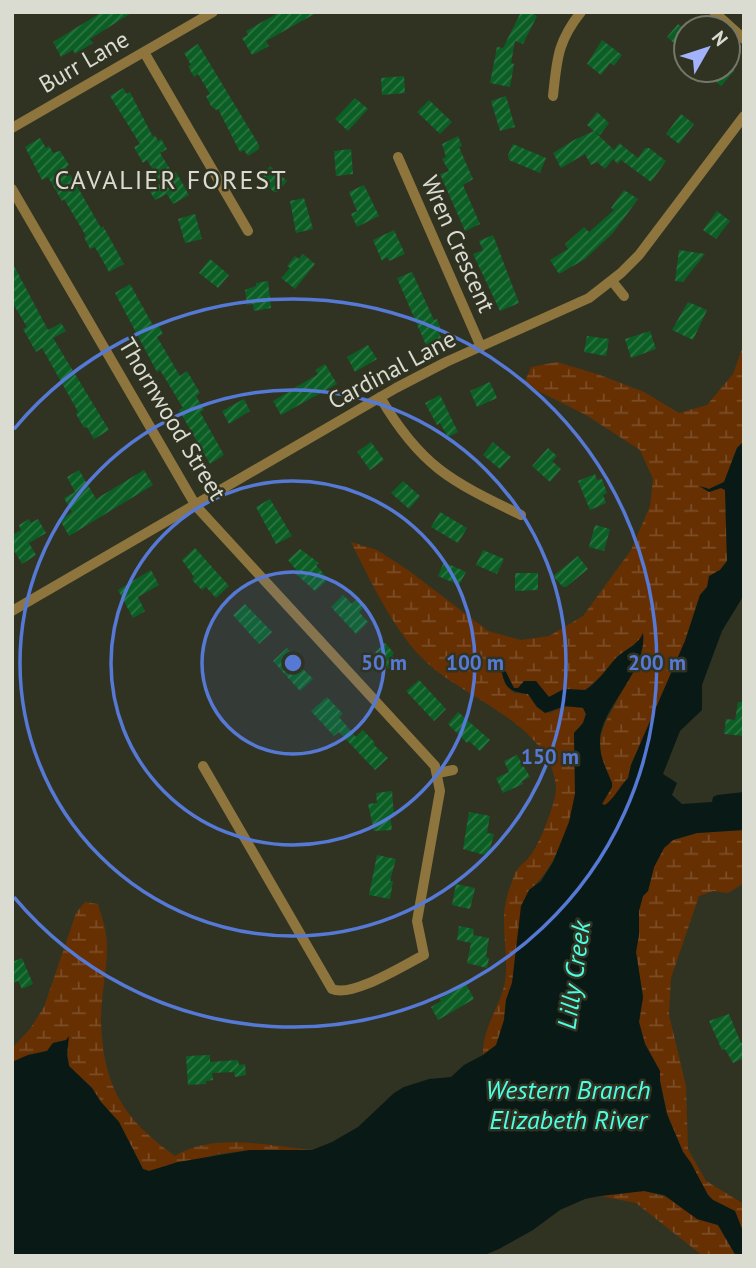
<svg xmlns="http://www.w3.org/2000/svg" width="756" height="1268" viewBox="0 0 756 1268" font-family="'PT Sans',sans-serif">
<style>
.wetland{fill:url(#wetland-marsh)}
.water{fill:#091a16}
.building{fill:url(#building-hatch)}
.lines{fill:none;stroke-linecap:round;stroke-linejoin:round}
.minor{stroke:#8e743d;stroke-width:10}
.ring{fill:none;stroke:#5679d6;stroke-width:3.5}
.labels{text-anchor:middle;stroke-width:5;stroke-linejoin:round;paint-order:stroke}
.street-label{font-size:24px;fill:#dadcd2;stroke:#303322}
.neighbourhood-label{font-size:26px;letter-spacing:2px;fill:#dadcd2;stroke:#303322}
.water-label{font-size:26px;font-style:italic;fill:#4cffe2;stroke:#303322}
.centre{fill:#5679d6;stroke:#303322;stroke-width:3.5}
.ring-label{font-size:21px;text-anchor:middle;font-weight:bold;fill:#5679d6;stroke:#303322;stroke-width:5;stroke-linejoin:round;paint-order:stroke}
</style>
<defs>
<pattern id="wetland-marsh" width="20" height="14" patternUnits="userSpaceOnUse" patternTransform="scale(1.75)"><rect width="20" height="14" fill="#663003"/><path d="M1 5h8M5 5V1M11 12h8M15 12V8" fill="none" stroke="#7b4d27"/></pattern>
<pattern id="building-hatch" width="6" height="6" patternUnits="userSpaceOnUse" patternTransform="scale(1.75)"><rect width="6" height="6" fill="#0b5f25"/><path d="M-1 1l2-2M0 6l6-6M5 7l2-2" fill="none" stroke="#2e7544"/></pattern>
</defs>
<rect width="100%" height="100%" fill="#303322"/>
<path class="wetland" d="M744,343v98l-7,7 -13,34 -15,7 -7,-3 7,6 12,-4 4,1 2,72 -7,9 -10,6 -3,11 -7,8 -15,46 -54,124 -3,13c-9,9 -13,20 -23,27l-3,-1 10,-17v-4l-11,-27 -1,-18 5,-15 31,-58 6,-30 -1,4 -25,19 -7,11 -24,21 -21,-1 -15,8c-13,-13 -19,-11 -35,-9l-9,-18h-9l6,3 3,11 9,9 14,1 9,13 12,6c12,-5 21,-8 34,-6l3,7 -3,9 -9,10c0,20 3,41 1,60 -2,31 -22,79 -46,97l-17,93 -6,17 -2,20 -7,25 -14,10c-1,-23 13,-43 20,-65 7,-24 0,-49 1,-73 0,-14 5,-28 10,-41 4,-11 10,-12 16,-20 9,-10 27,-56 26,-69 -6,-64 -93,-88 -133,-128 -30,-30 -53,-79 -72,-117l26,8 31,20 80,61 33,9 28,-4 34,-20 48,-66 19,-44 3,-27 -13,-29 -54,-35 -62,-31 7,-17 26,-5 43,13 44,17 35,21 28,-8 26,-31z
M744,830v53l-16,10 -15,-2 -14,5 -28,82 -2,37 17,71 2,63 18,32 38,23v30l-9,-23 -22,-11 -5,-5 -17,-32 -8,-11 -16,-38 -7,-33v-10l-15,-27 -6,-22 4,-25 -7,-45 3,-17v-24l4,-15 5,-5 6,-24 10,-19 9,-8 24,-7z
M85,902l13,2c4,14 9,27 9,42 0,25 -6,50 -6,75 2,65 22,98 74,135 38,-24 94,-10 137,-6h-62l-32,4 -24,7 -16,1 -29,10 -6,-3 -24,-47 -18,-20 -9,-14 -23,-22 -3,-26 -13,3 -6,8 -19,4 -16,7v-14l18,-19 14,-22 32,-94z
M644,1191l27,7 26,21 21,6 18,31h-33l-67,-53 -36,-7z"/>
<path class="water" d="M744,441v154l-22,36 -20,54v25l-22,21 -17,43 14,9 -5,12 10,9 30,-2 1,-5 4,-2 27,-3v38l-47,3 -24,7 -9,8 -10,19 -6,24 -5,5 -4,15v24l-3,17 7,45 -4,25 6,22 15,27v10l7,33 16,38 8,11 17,32 5,5 22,11 9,23v22h-8l-18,-31 -21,-6 -33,-24 -20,-4 -44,5 -15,3 -25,11 -27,20 -34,19 -17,7h-470v-194l16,-7 19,-4 6,-8 13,-3 3,-4 -2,19 2,11 23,22 9,14 18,20 24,47 6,2 29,-9 72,-12h62l20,-8 26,-15 36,-34 10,-6 25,-8 22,-2 13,-12 19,-10 13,-10 8,-25 2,-20 6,-17 9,-77 8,-16 12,-9 12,-19 16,-40 6,-28 -1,-61 9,-10 3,-9 -3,-6 -18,-2 -20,7 -8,-6 -9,-13c-16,-2 -22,-4 -26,-21l-7,-4 4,-1 6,2 9,18h4l6,-7h12l13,16 15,-8 21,1c13,-7 22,-23 32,-33 9,-8 21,-12 26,-24 5,38 -42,74 -43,107 -1,15 6,29 12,43v4l-10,17 3,1c10,-7 14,-18 23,-27l3,-13 54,-124 15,-46 7,-8 2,-11 11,-6 7,-9 -2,-71 -4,-2 -12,4 -10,-6 10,3 15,-7 13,-34z"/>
<path class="building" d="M102,12h31l-43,27 3,4 -18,11 -2,-4 -12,7 -8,-15z
M280,12h38l-52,29 3,5 -17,9 -10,-17 6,-3 -2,-4z
M521,12h9l7,4 -14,28 -8,-3 -4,22 3,1 -4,23 -20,-4 7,-36 6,1z
M678,24l8,7v23l-19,-17z
M602,40l20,15 -8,11 -4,-3 -9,12 -14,-11z
M198,44l61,101v4l-11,7 -4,-6 -4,2 -22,-43 -2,1 -5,-4 -5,-10 4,-2 -12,-20 -4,3 -6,-11 3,-1 -7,-12z
M702,70h33l-14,16z
M404,76l1,17 -23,2 -1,-17z
M123,88l4,6 3,-2 23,45 2,-2 3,6 3,-2 6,10 -7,4 13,21 3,-2 13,23 -16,9 -6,-10 -12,6 -6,-10 12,-7 -14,-23 -4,3 -9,-16 6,-3 -30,-48z
M506,96l9,31 -15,4 -9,-30z
M355,98l13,11 -20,22 -13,-12z
M429,100l23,22 -12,12 -23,-22z
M597,112l12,11 -9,12 -5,-3 19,18 5,-7 19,15 7,-10h4l17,13 -15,21 -30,-22 -3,4 -5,-5 -8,10 -8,-7 -6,3 -6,-11 -24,14 -8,-15 21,-13 20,-9 -7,-6z
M681,114l13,10 -15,20 -13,-10z
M458,136l4,10 -3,1 14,32 -10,6 17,39 -15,7 -25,-57 9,-3 -7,-12 4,-2 -4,-13z
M40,138l6,10 3,-2 4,7 7,-2 9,14 -3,2 35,61 2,-2 21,38 -15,8 -14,-25 -5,2 -6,-12 2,-1 -22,-37 -2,2 -14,-24 -6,3 -17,-33z
M513,144l33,14 -6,15 -31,-13 -1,-5z
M351,149l2,25 -17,2 -2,-25z
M270,166l17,15 -9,11h-4l-15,-13z
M364,185l15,31 -22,11 -6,-13 6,-3 -8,-19z
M624,190l14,9 -25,34 -28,26 -26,15 -9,-14 18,-11 -3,-5 19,-17 5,5 25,-22 -3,-2z
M304,198l9,31 -17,4 -6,-32z
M717,211l13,10 -14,18 -13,-9z
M195,214l7,25 -17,4 -7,-24z
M394,230l11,24 -16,7 -2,-4 -5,4 -9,-21z
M493,235l26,68 -19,8 -27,-57 10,-4 -4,-9z
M679,250l26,4 -22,28 -8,-1z
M303,254l12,10 -20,25 -14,-11 9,-10 -3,-2 8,-10 4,3z
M210,259l19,16 -11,13 -19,-15z
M12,262l36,68 13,-7 5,8 -13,7 56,92 -15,9 -7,-12 -3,1 -8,-14 2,-2 -2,-4 -34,-60 -6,4 -13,-23 4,-2 -15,-25z
M412,272l22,48 3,-1 4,12 -2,1 2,6 -15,7 -29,-67z
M268,281l3,27 -17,3 -1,-7 -6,1 -2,-15 11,-4v-3z
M130,284l24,43 4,-3 5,10 -6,3 23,39 7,-5 13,22 -4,3 8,14 -4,2 24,43 -14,9 -31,-54 4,-2 -23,-38 -3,2 -42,-79z
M688,302l19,8 -14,30 -21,-10z
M650,331l6,18 -25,9 -6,-19z
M587,336l22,3 -3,17 -22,-4z
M368,345l9,14 -22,13 -8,-15z
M325,364l12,20 -56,31 -8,-14 45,-27 -3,-4z
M490,382l7,16 -20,9 -7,-16z
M440,395l18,37 -10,5 -8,-14 -3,2 -12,-22z
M244,399l6,12 -21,13 -7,-13z
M371,442l13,18 -14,10 -13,-18z
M493,442l18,15 -11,12 -17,-14z
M548,448l9,8 -5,5 9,8 -11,13 -18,-16z
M79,470l17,29 48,-29 9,15 -84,51 -9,-16 12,-8 -8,-14 11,-6 -8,-15z
M595,474l2,6 5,-1 5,14 -4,2 3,8 -16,7 -12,-29z
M403,481l17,15 -11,13 -18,-16z
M270,499l22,37 -16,8 -20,-37z
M440,512l27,16 -9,15 -27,-16z
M29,519l2,4 7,-4 8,14 -17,10 7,12 -14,9 -10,-17v-12l9,-5 -2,-5z
M595,525l15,4 -6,22 -15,-4z
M195,548l34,38 -13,12 -10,-11 -4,3 -10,-10 2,-3 -12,-17z
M300,549l19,14 -3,2 12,14 -13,12 -20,-18 2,-2 -9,-11z
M483,550l21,9 -7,15 -21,-9z
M578,556l10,13 -22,18h-3l-10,-11z
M444,562l22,10 -7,13 -21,-9z
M151,570l8,15 -21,12 7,14 -12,7 -15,-28z
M515,573h23v17l-23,1z
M343,595l9,9 6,-6 7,8 -6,6 9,10 -12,12 -25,-27z
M245,604l27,28 -13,12 -26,-29z
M385,643l9,10 -2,2 5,6 -9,8 -13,-17z
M287,648l11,12 -2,2 17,17 -13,12 -27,-30z
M419,680l27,29 -12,12 -28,-30z
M327,697l16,17 -4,3 17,20 7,-7 12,13 -2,1 15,14 -13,12 -36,-38 -5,4 -23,-25z
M738,702h6v34l-20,-2 2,-15 9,1z
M458,712l32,28 -10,11 -11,-10 -2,2 -19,-19z
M517,755l13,22 -8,4 1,3 -20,9 -7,-15 13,-6 -5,-11z
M392,791l2,24h-4l2,15 -18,1 -6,-27 9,-1 -1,-10z
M469,812l21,4 -3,17 7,1 -6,22 -25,-7z
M377,855l19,4 -6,22h3l-3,18 -21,-4z
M456,884l19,4 -5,21 -18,-4z
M459,926l15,3 -1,6 16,3 -3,19 3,1 -2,10 -20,-5 4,-20 -14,-3z
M22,958l11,26 -11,5 -4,-8 -6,2v-21z
M466,984l8,15 -36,21 -7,-13 10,-6 -1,-2z
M729,1014l12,29 3,-1v16l-11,5 -8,-14 -3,1 -13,-29z
M210,1055v7l28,-2 1,5 6,-1 1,11 -11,2 -1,-5 -22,1 1,7 -7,1v3l-18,1 -2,-29z"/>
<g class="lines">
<path class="minor" d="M714,12l30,27
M144,52l104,179
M553,96c4,-36 4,-54 28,-84
M12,128l201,-116
M398,157l83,190
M12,189l184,317 239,260 5,25 -23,130 7,34c-20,10 -72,43 -92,34l-129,-223
M612,281l12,15
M380,397c41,70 71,84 141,118
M12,611l384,-223 50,-26 143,-64 32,-25 18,-18 105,-139
M438,773l15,-3"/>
</g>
<circle cx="293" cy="663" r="91" fill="#5679d6" fill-opacity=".12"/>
<g class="ring">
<circle cx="293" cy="663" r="91"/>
<circle cx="293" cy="663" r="182"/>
<circle cx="293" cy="663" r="273"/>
<path d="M14 429A364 364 0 1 1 14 897"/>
</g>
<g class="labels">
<g class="street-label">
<text transform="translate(84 62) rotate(-30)" y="8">Burr Lane</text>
<text transform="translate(458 244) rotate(66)" y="8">Wren Crescent</text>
<text transform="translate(392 370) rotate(-28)" y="8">Cardinal Lane</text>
<text transform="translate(172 419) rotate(59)" y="8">Thornwood Street</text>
</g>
<g class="neighbourhood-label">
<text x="171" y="189">CAVALIER FOREST</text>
</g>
<g class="water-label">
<text transform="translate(574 975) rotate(-82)" y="9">Lilly Creek</text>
<text x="568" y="1099">Western Branch<tspan x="568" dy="30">Elizabeth River</tspan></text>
</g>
</g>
<circle cx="293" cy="663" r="10" class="centre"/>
<g class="ring-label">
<text x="384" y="670">50 m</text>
<text x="475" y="670">100 m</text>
<text x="657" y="670">200 m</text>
<text x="550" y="764">150 m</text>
</g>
<rect width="756" height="1268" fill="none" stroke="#dadcd2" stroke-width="28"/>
<g transform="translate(707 49) rotate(51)"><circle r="33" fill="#303322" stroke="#747768" stroke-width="2"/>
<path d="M0-5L12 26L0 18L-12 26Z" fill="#a3b2fd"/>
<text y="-10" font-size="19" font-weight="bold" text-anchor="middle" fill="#dadcd2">N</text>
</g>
</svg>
